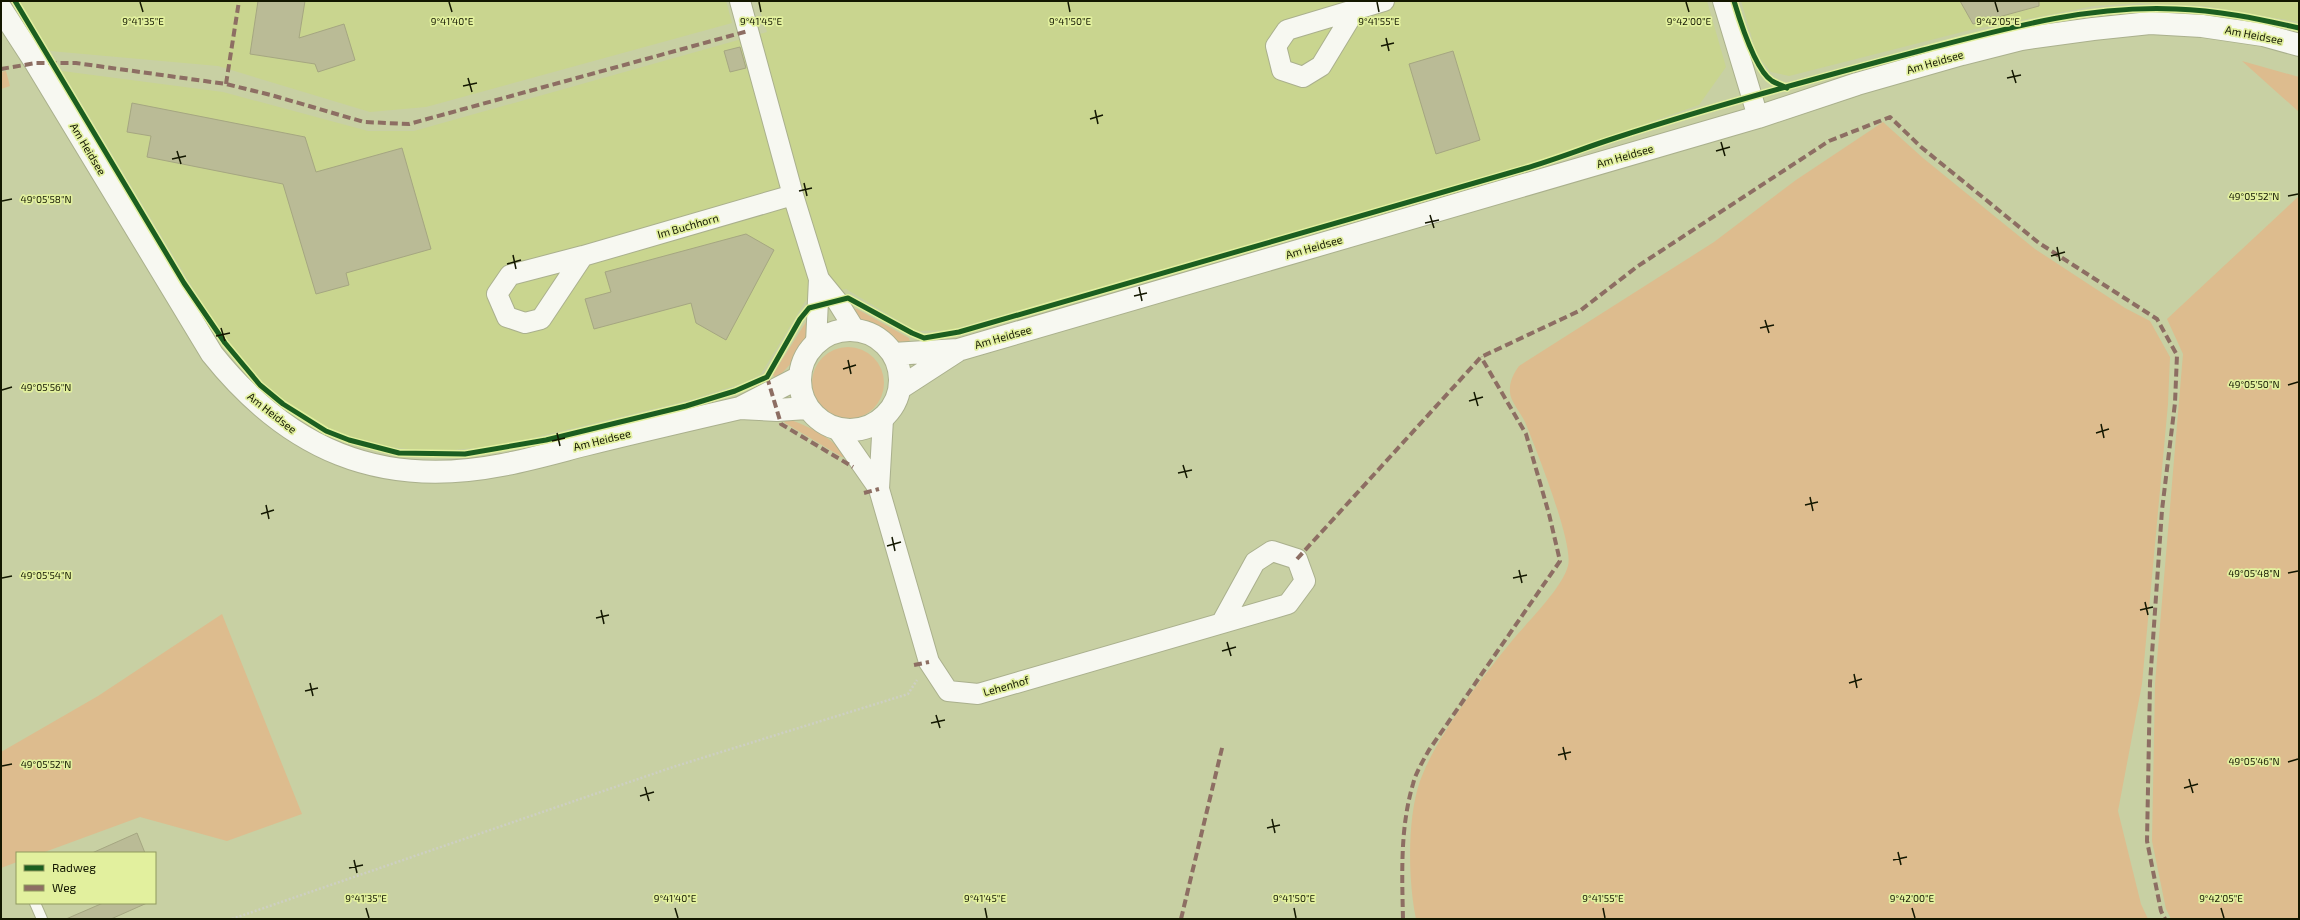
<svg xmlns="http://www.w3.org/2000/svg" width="2300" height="920" viewBox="0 0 2300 920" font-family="'Exo 2',sans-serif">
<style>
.built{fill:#c9d58f}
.green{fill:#ddbc8e}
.building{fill:#babb96;stroke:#a5a681}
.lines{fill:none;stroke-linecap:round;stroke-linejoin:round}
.service-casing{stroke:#aab08d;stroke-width:12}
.minor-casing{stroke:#aab08d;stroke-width:22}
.secondary-casing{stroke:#aab08d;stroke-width:24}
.path{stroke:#cdcfc2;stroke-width:2.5;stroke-dasharray:2 2;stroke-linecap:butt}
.service{stroke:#f7f8f1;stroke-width:10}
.minor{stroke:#f7f8f1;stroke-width:20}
.secondary{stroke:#f7f8f1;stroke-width:22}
.quiet{stroke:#8d6e63;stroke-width:4;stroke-dasharray:8 4;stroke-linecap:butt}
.cycleway-casing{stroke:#e2f09e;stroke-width:8}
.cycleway{stroke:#1b5e20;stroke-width:5}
.ticks{fill:none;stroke:#131700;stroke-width:1.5}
.labels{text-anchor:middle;stroke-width:3.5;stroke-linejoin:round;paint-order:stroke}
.street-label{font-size:11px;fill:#131700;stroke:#e2f09e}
.ticks-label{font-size:10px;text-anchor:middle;fill:#131700;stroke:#e2f09e;stroke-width:3.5;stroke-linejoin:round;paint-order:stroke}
</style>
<rect width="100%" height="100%" fill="#c8d0a3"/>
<path class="built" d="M19,1h707l6,22 -306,84 -56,5 -152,-46 -168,-15z
M757,1h950l19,66 -27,38 -166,58 -583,167 -34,1 -70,-42 -40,11 -45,74 -15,8 -56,18 -187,45 -69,7 -60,-7 -50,-18 -28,-17 -26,-20 -29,-32 -27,-35 -152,-252 161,21 145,39h46l353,-99z
M1741,1h558v21l-93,-16 -66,-3 -46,3 -124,24 -181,46 -18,-4 -14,-17z"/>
<path class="green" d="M2242,61l57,16v35z
M6,71l4,15 -9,3v-17z
M1883,122l40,36 112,91 90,59 25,13 20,36 -2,47 -26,280 -24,127 23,93 7,15h-732c-8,-38 -9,-101 4,-138 16,-44 61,-102 91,-139 16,-20 50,-52 57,-76 6,-22 -33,-120 -43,-144 -4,-9 -15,-21 -15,-30 -1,-10 4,-19 9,-26l195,-124 82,-62z
M2299,196v723h-128l-5,-10 -14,-68 3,-157 28,-330 -16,-35z
M848,308l9,1 52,29 2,7c-25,-6 -45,-18 -63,-37z
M811,314c-4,31 -14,45 -36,66l-2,-6z
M812 383a36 36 0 1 1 72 0a36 36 0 1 1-72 0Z
M783,418c23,6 49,19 63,38l-4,1 -57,-34z
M222,614l80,200 -75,27 -87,-24 -98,36h-25v9l-16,6v-116l97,-56z"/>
<path class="building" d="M258,1h47l-6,37 45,-14 11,36 -37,12 -3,-8 -65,-10z
M1960,1h79v5l-66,18z
M740,47l6,21 -16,4 -6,-21z
M1453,51l27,89 -44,14 -27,-90z
M132,103l173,34 11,35 86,-24 29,101 -85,24 3,12 -33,9 -33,-110 -136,-27 4,-21 -24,-4z
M746,234l28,16 -48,90 -30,-17 -5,-20 -97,26 -9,-30 26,-7 -6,-20z
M137,833l8,20h-53z
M103,903h44l-36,16h-45z"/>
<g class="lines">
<g class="service-casing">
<path id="service" d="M35,903l7,16"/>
</g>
<g class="minor-casing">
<path id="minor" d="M740,1l53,194 26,84 -3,64
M1723,1l35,116
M1355,10l-34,56 -18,11 -21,-7 -6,-24 11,-16 97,-29
M583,256l-73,19 -13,19 10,23 18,6 16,-4 42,-63 210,-61
M819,279l18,22 18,29
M838,430l41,59 50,173 19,29 30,3 310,-90 17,-23 -8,-22 -25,-8 -17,11 -33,60
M879,489l4,-70"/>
</g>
<g class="secondary-casing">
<path id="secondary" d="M1,9l35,54 176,291c76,95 167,135 290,111 27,-5 55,-13 82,-20 52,-13 104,-25 156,-37l37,2 30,-2
M800 380a50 50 0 1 1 100 0a50 50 0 1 1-100 0Z
M893,354l65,-4 800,-233 99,-33 105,-30 59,-15 72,-10 57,-6 52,3 61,9 36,10
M900,388l57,-37
M740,408l60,-31"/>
</g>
<path class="path" d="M232,919l441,-152 235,-73 9,-14"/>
<use href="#service" class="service"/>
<use href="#minor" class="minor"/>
<use href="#secondary" class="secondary"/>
<path class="quiet" d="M1,69l35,-6h40l150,21 45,11 93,27 45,2 339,-93
M226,84l13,-83
M767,377l14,47 72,43
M864,493l15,-4
M1297,559l184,-202 100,-47 57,-44 191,-125 61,-24 31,30 118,96 118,76 20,36 -2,48 -13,107 -12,173 -3,158 14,70 4,8
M914,665l15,-3
M1181,919l42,-175
M1403,919c-1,-45 -3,-91 10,-135 3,-12 10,-23 16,-34l131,-189 -11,-47 -23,-80 -45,-77"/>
<g class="cycleway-casing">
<path id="cycleway" d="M15,1l169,282 41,60 35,42 23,19 43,27 23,9 50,13 66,1 81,-14 140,-34 49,-15 32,-14 33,-58 9,-11 39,-10 64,35 12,5 35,-6 564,-163c31,-9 61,-21 92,-31 101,-33 205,-61 308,-88 84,-22 166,-45 253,-41 41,1 83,10 123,19
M1734,1c6,20 21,69 38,80 5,3 10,4 15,7"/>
</g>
<use href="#cycleway" class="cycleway"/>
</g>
<path class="ticks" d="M140,2l3,10M449,2l3,10M759,2l2,10M1068,2l2,10M1377,2l2,10M1686,2l3,10M1995,2l3,10M1386,38l3,13M1381,46l13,-3M2012,70l4,13M468,78l4,14M2007,78l14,-3M463,86l14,-3M1095,110l3,14M1090,119l13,-4M1721,142l4,14M177,151l4,13M1716,151l14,-4M172,159l14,-3M804,183l3,13M799,191l13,-3M2288,196l10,-2M2,201l10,-2M1430,215l4,13M1425,223l14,-3M2057,247l3,14M513,255l3,14M2051,256l14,-4M507,264l14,-4M1139,287l3,14M1134,296l13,-3M1765,320l4,13M221,328l4,13M1760,328l14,-3M216,336l14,-3M848,360l3,14M843,369l13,-4M2288,385l10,-3M2,390l10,-3M1474,392l4,14M1469,401l14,-4M2101,424l3,14M557,433l3,13M2096,433l13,-4M552,441l13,-3M1183,465l4,13M1178,473l14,-3M1810,497l3,14M266,505l3,14M1805,505l13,-3M261,514l13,-4M892,537l3,14M887,546l14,-4M1519,570l3,13M2288,573l10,-2M2,578l10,-2M1513,578l14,-3M2145,602l3,13M601,610l3,14M2140,610l13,-3M596,618l13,-3M1227,642l4,14M1222,651l14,-4M1854,674l3,14M310,683l3,13M1849,683l13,-4M305,691l13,-3M936,715l4,13M931,723l14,-3M1563,747l3,13M1558,755l13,-3M2288,762l10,-3M2,766l10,-2M2189,779l4,14M645,787l4,14M2184,788l14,-4M640,796l14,-4M1272,819l3,14M1267,828l13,-3M1898,852l3,13M354,860l3,13M1893,860l14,-3M349,868l14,-3M366,908l3,10M675,908l3,10M985,908l2,10M1294,908l2,10M1603,908l2,10M1912,908l3,10M2221,908l3,10"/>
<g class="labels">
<g class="street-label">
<text transform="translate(2254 35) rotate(11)" y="4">Am Heidsee</text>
<text transform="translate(1935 62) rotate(-16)" y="4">Am Heidsee</text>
<text transform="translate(88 149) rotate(59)" y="4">Am Heidsee</text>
<text transform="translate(1625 156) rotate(-16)" y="4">Am Heidsee</text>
<text transform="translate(688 226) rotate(-16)" y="4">Im Buchhorn</text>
<text transform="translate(1314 247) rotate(-16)" y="4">Am Heidsee</text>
<text transform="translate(1003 337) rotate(-16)" y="4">Am Heidsee</text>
<text transform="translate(272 413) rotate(38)" y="4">Am Heidsee</text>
<text transform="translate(602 440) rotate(-14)" y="4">Am Heidsee</text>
<text transform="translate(1006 686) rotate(-16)" y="4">Lehenhof</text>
</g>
</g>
<g class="ticks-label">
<text x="1689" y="25">9°42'00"E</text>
<text x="143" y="25">9°41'35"E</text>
<text x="452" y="25">9°41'40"E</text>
<text x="761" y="25">9°41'45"E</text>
<text x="1070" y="25">9°41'50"E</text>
<text x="1379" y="25">9°41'55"E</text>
<text x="1998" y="25">9°42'05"E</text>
<text x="2254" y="200">49°05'52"N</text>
<text x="46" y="203">49°05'58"N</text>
<text x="2254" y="388">49°05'50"N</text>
<text x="46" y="391">49°05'56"N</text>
<text x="2254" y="577">49°05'48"N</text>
<text x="46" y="579">49°05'54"N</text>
<text x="2254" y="765">49°05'46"N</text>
<text x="46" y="768">49°05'52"N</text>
<text x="366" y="902">9°41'35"E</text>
<text x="675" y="902">9°41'40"E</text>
<text x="985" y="902">9°41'45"E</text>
<text x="1294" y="902">9°41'50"E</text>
<text x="1603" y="902">9°41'55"E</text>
<text x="1912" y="902">9°42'00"E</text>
<text x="2221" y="902">9°42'05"E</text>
</g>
<rect width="2300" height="920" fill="none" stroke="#131700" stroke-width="4"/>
<rect x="16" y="852" width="140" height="52" fill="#e2f09e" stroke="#8f995f"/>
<rect x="24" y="865" width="20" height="6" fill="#1b5e20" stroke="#8f995f"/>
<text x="52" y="872" font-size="12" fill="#131700">Radweg</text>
<rect x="24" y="885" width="20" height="6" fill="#8d6e63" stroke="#8f995f"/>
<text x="52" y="892" font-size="12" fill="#131700">Weg</text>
</svg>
